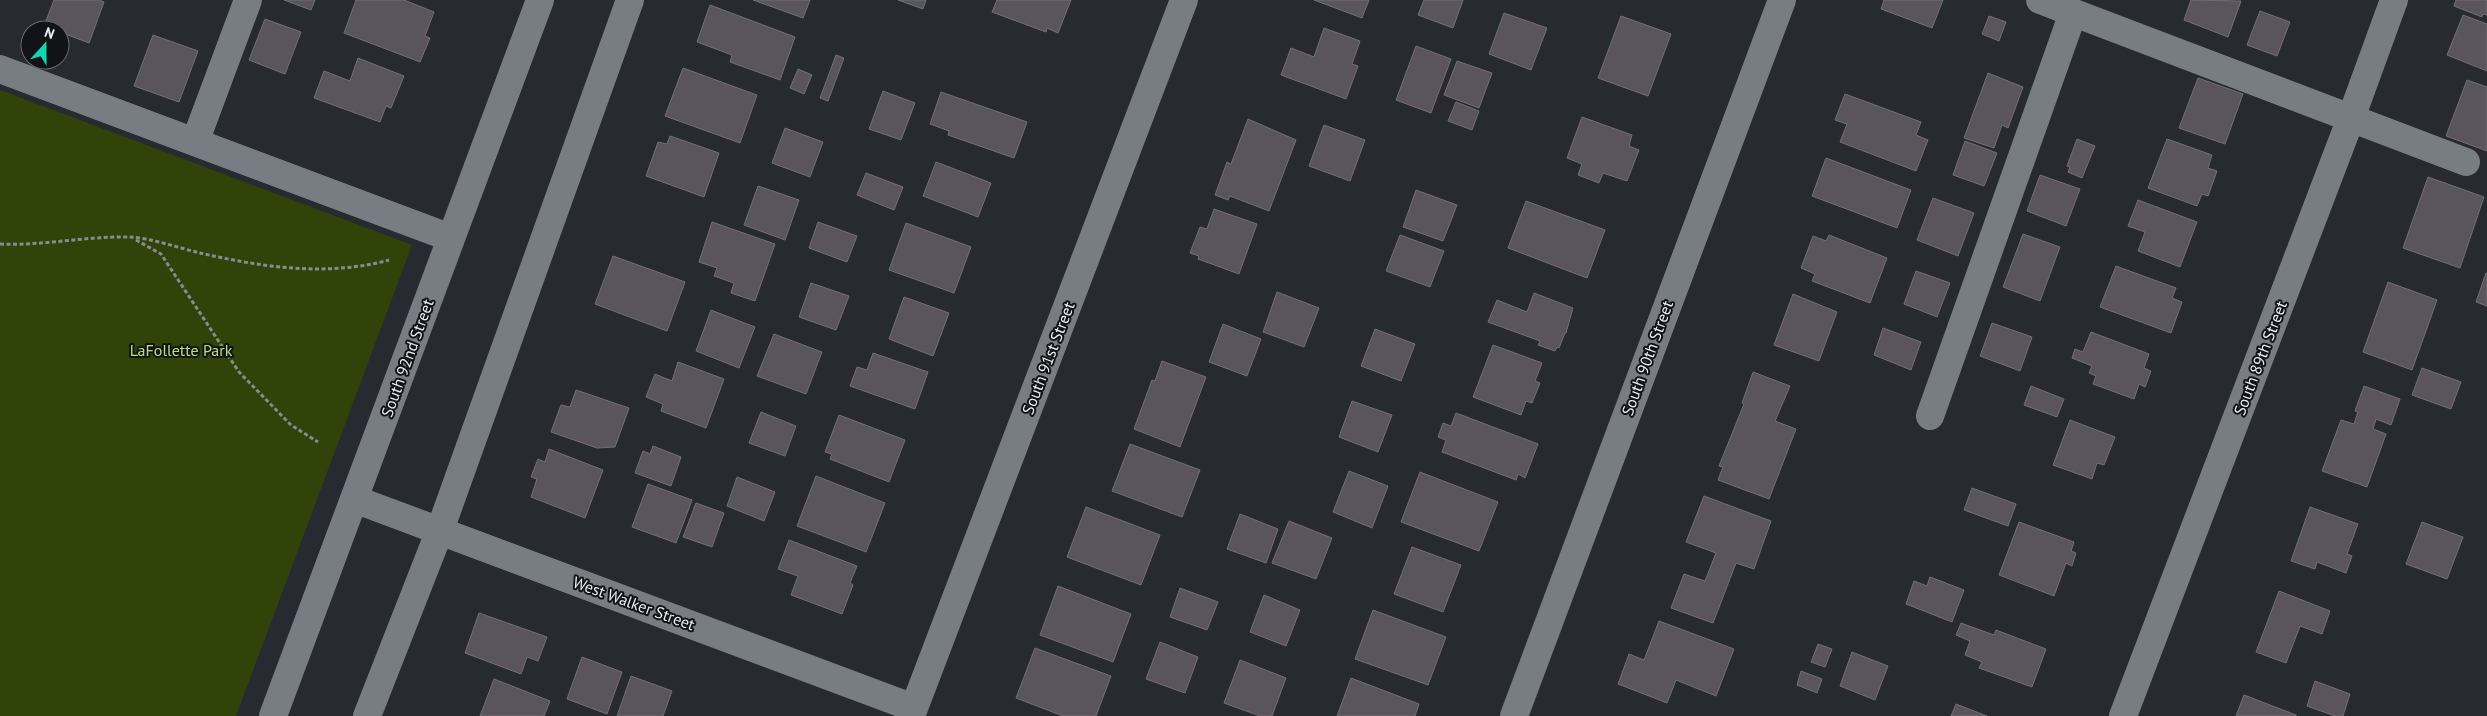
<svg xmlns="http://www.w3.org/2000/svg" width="2487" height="716" viewBox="0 0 2487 716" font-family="'PT Sans',sans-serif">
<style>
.green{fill:#304309}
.building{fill:#5a555c;stroke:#736f76}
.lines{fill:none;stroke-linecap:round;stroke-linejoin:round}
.path{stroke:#888b90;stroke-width:3;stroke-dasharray:4 2.5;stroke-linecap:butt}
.minor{stroke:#787c83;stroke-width:28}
.labels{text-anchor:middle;stroke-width:4;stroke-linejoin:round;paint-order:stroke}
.park-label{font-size:16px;fill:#bae082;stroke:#121316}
.street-label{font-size:16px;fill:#eceff3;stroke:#121316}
</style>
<rect width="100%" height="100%" fill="#272b31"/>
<path class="green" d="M0,90l412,155 -176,471h-236z"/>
<path class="building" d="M54,0h45l5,2 -15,41 -29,-11v-2l-16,-4z
M284,0h31l-4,10z
M356,0h48l30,12 -9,24 5,2 -10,24 -76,-29z
M753,0h57l-7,18z
M898,0h28l-3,9z
M997,0h74l-13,33 -11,-5 -1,4 -54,-20z
M1314,0h55l-7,18z
M1424,0h39l-10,28 -35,-13z
M1884,0h59l-11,28 -51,-19z
M2191,0l50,1 -13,36 -44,-17z
M2456,0h31v15l-4,-1 -1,3 -28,-11z
M710,5l85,32 -15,43 -50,-18 2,-7 -35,-13z
M2260,11l30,11 -13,34 -30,-11z
M1504,13l43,15 -16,42 -42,-16z
M2463,15l24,9v47l-40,-16z
M1621,16l50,18 -23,62 -50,-18z
M1989,16l17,6 -7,19 -17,-7z
M265,19l36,13 -16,42 -36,-14z
M1324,28l36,13 -8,23 6,2 -12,33 -65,-24 10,-27 23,9z
M153,35l45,16 -19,51 -45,-16z
M1416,46l35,13 -20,54 -35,-13z
M836,55l8,3 -16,43 -8,-3z
M358,58l46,18 -13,32 -5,-2 -6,16 -66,-24 10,-27 26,10z
M1457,61l35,12 -13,35 -35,-13z
M683,68l74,27 -17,48 -75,-27z
M798,69l14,6 -8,19 -14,-6z
M1988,73l35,14 -15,41 -6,-3 -8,23 -30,-10z
M2198,78l45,16 -18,50 -46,-16z
M2467,80l20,7v64l-41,-15z
M883,91l32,12 -14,37 -32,-11z
M941,92l86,30 -13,36 -66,-23 1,-4 -19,-7z
M1845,94l76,28 -5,13 12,5 -12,31 -76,-29 7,-18 -12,-4z
M1456,102l23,9 -7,19 -24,-9z
M1582,117l50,18 -3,11 10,4 -12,31 -24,-8 -4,10 -21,-8 4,-11 -15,-6z
M1248,119l48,21 -27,71 -39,-15 -2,4 -13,-5 12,-33 4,2z
M1324,125l41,15 -15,41 -41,-15z
M785,128l38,14 -13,35 -38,-14z
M670,136l49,17 -15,44 -58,-21 12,-34 9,2z
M2077,139l18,7 -13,32 -14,-6 2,-5 -3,-1z
M2167,139l45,16 -4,13 9,3 -9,25 -6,-2 -5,12 -49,-18z
M1965,141l32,12 -13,33 -31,-11z
M1826,158l85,32 -14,38 -85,-32z
M936,162l55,21 -13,34 -55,-21z
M866,173l37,14 -9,23 -37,-15z
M2040,175l40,14 -14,37 -39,-15z
M2428,177l56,20 -24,71 -57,-20z
M758,186l41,14 -14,40 -41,-15z
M1416,190l41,15 -14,36 -40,-14z
M1933,198l41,15 -16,43 -41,-16z
M2138,200l59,22 -17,45 -42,-16 7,-19 -17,-6z
M1526,201l79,29 -18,48 -79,-30z
M1214,209l43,15 -18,50 -41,-15 1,-3 -9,-3 10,-26 7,2z
M712,222l63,22 -20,57 -24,-8 3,-10 -20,-7 3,-8 -18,-6z
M818,222l39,14 -10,26 -38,-14z
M906,223l65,24 -17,46 -65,-23z
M2023,234l37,13 -20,54 -37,-14z
M1400,235l44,16 -14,36 -44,-16z
M1829,235l58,23 -17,45 -58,-22 3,-7 -14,-6 12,-32 13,5z
M613,256l72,26 -18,49 -72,-27z
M2116,266l60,22 -4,10 10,4 -11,31 -71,-26z
M1916,271l34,12 -13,34 -33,-13z
M2486,273h1v33l-11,-4z
M2388,282l49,18 -25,70 -49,-18z
M811,283l38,13 -13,34 -37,-13z
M1277,292l42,16 -15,39 -41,-15z
M1534,293l39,15 -7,25h-1l-6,15 -2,-1 -2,4 -17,-6 2,-4 -52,-19 9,-22 30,12z
M1793,294l44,18 -18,49 -45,-16z
M904,297l45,16 -16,43 -44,-17z
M711,310l44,17 -16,41 -43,-17z
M1992,323l40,14 -12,34 -40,-15z
M1223,324l38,15 -14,37 -38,-14z
M1883,328l38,14 -10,28 -37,-15z
M1375,329l40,15 -14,37 -40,-15z
M2091,332l58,22 -5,14 7,3 -6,16 -6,-3 -5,15 -41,-15 3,-8 -7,-3 3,-7 -20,-8 3,-9 8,3z
M774,334l48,18 -16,42 -49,-18z
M1493,345l49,18 -7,18 5,2 -8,20 -6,-2 -5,14 -48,-18z
M873,353l55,19 -13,37 -65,-23 7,-19 10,3z
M1162,361l44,16 -26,70 -46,-18 18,-49 3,1z
M678,362l46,17 -18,49 -45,-17 2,-7 -17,-7 9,-23 17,7z
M2422,368l39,14 -10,27 -39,-14z
M1753,372l37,14 -15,35 21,8 -27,70 -51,-19 5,-13 -4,-1 25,-62 -2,-1z
M2031,386l33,13 -7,18 -33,-12z
M2364,386l36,13 -9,26 -15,-6 -3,10 13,5 -19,53 -45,-16 19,-51 13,4 4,-12 -3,-1z
M576,390l53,18 -14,39 -18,1 -46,-16 10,-27 9,2z
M1352,401l40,14 -14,37 -39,-15z
M761,412l35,14 -11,30 -36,-13z
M1456,413l82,31 -13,34 -7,-4 -2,6 -74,-28 4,-12 -8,-3 5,-14 8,3z
M839,415l66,25 -16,42 -59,-23 2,-5 -7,-2z
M2070,420l45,17 -11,28 -7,-2 -5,16 -39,-14z
M1130,444l70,26 -18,47 -70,-26z
M653,446l28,11 -10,29 -36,-13 8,-22 7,3z
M549,449l54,21 -18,48 -54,-21 6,-18 -6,-2 7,-18 7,3z
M1349,471l39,15 -16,42 -39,-16z
M1420,472l78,30 -19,49 -78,-29z
M816,476l69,27 -19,49 -69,-26z
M737,477l38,15 -11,29 -37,-15z
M648,484l44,16 -16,43 -44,-16z
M1972,488l44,16 -8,22 -44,-16z
M1704,496l67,25 -17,48 -18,-6 -23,60 -42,-15 13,-34 21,7 11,-28 -30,-11z
M696,503l28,10 -12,34 -29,-10z
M1086,507l74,28 -19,50 -74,-28z
M2310,507l48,17 -11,30 5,2 -6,17 -29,-11 -2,7 -24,-8z
M1240,514l38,15 -12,34 -39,-14z
M1289,521l43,17 -16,41 -44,-16z
M2019,522l55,20 -3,9 5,2 -4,13 -6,-3 -12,33 -55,-21z
M2422,522l41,15 -16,42 -41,-15z
M789,540l68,26 -7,17 3,2 -11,29 -51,-19 7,-19 -20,-7z
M1412,547l49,18 -18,47 -49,-18z
M1930,577l34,13 -12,32 -46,-18 8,-23 13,5z
M1058,586l73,28 -18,48 -73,-27z
M1180,588l38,14 -11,28 -37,-13z
M2279,591l51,20 -8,23 -22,-8 -14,37 -30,-11z
M1264,595l36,15 -14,36 -36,-14z
M1373,610l73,27 -18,48 -73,-26z
M479,613l68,24 -9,24 -11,-4 -6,17 -56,-21z
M1659,621l75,28 -18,47 -40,-16 -9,23 -49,-19 11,-30 15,6z
M1961,623l33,12 2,-5 50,19 -14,38 -53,-19 3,-6 -17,-7 5,-14 -14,-6z
M1160,642l38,15 -13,36 -39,-14z
M1818,644l14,5 -7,18 -14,-5z
M1035,648l76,28 -15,40h-33l-47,-18z
M1852,652l36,14 -13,34 -35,-14z
M582,657l40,15 -15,42 -40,-15z
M1240,660l46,18 -14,38h-12l-36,-13z
M1801,671l21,8 -5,14 -20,-8z
M631,676l41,15 -9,25h-46z
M1351,678l68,26 -4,12h-78z
M494,679l56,22 -6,15h-64z
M2315,681l35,13 -7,22h-8l-28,-10z
M2244,695l52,20v1h-60z
M1956,704l31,12h-36z"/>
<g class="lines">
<path class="path" d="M136,240l25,14 78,118 52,53 27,17
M0,244c43,2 86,-8 129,-7 22,1 50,11 71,16 61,14 127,24 189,7"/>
<path class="minor" d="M2040,0l426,162
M0,69l451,169
M195,142l53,-142
M1930,416l143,-403
M354,499l560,209
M273,716l267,-716
M367,716l73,-186 190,-530
M911,716l273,-716
M1514,716l268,-716
M2123,716l228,-598 43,-118"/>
</g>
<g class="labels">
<g class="park-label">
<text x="181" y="356">LaFollette Park</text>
</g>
<g class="street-label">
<text transform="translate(407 358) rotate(-70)" y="6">South 92nd Street</text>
<text transform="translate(1048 358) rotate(-69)" y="6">South 91st Street</text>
<text transform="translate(1647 358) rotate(-70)" y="6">South 90th Street</text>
<text transform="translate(2260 358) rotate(-69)" y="6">South 89th Street</text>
<text transform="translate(634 603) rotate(20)" y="6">West Walker Street</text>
</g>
</g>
<g transform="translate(45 45) rotate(21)"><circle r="24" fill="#121316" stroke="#696b6e"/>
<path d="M0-4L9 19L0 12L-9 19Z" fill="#11d5b4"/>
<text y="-8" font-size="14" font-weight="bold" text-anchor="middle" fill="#eceff3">N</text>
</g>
</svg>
